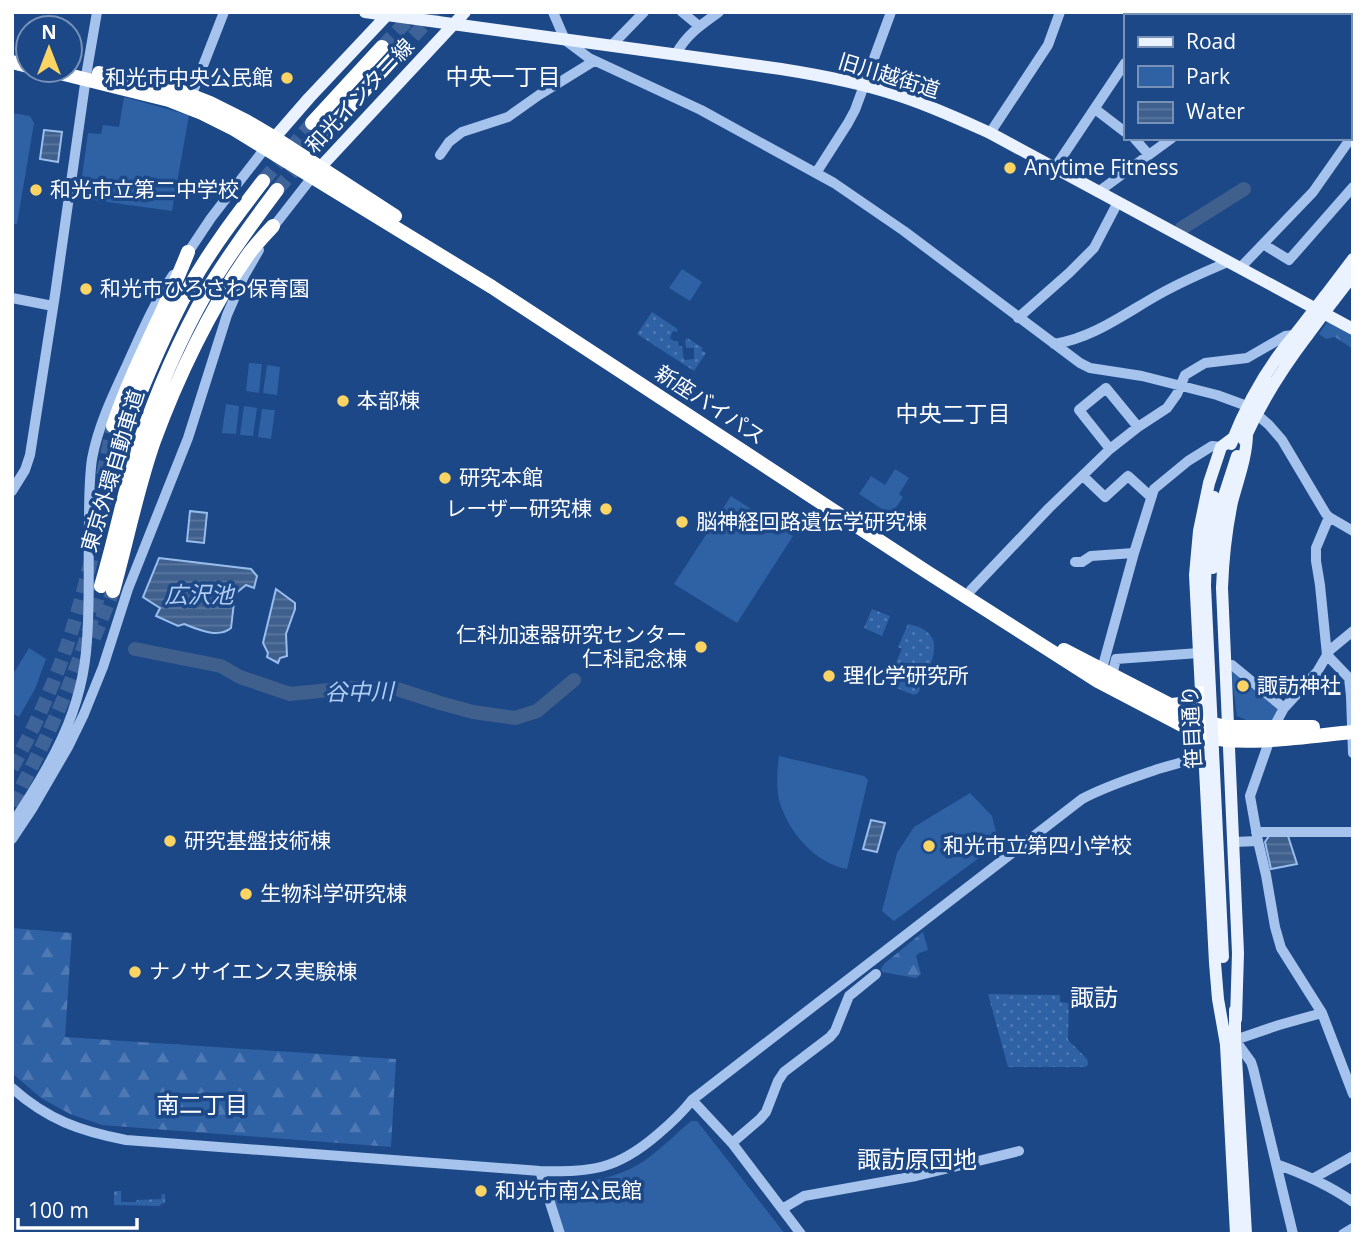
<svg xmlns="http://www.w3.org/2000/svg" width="1365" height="1246" viewBox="0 0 1365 1246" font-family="'Open Sans','Noto Sans JP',sans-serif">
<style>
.grass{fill:url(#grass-dots)}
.forest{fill:url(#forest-firs)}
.park{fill:#2f61a5}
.water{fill:url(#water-rules);stroke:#98bded;stroke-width:2}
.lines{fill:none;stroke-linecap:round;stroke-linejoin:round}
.river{stroke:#3f5f8d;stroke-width:14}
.highway-tunnel{stroke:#3e6399;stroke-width:14;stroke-dasharray:14 7;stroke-linecap:butt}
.minor{stroke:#a5c3ec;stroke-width:10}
.major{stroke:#eaf1ff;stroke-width:12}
.highway{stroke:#fff;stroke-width:14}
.major-bridge{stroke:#eaf1ff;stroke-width:12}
.poi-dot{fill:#fcd463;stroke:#1c4887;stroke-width:2.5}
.labels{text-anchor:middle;stroke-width:7;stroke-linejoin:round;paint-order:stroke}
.street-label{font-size:21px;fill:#fff;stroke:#1c4887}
.poi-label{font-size:21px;fill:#fff;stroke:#1c4887;text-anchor:start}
.neighbourhood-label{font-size:23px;fill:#fff;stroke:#1c4887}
.water-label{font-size:23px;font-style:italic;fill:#b1cdf3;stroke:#1c4887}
.quarter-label{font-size:24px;fill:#fff;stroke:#1c4887}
</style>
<defs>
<pattern id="grass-dots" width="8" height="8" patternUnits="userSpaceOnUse" patternTransform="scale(1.75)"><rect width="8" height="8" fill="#2f61a5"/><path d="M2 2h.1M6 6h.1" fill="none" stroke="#4e79b2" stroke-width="1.8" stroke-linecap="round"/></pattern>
<pattern id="forest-firs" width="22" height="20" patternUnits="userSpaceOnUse" patternTransform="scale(1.75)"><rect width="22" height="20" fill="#2f61a5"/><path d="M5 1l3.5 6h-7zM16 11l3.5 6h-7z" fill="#4e79b2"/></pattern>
<pattern id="water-rules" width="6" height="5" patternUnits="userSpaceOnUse" patternTransform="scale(1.75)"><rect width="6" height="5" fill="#3f5f8d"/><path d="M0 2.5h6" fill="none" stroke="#5c779e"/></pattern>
</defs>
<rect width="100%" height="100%" fill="#1c4887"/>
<path class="grass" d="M652,312l24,16 2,3 -1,1 -4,-1 -3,7 4,3h4l1,5h3l2,14 10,-1v-11h-8l-1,-7 2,-3 16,10 -2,2 5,3 -12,18 -57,-37z
M872,609l18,7 -8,20 -18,-8z
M908,624c44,9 22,40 10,69l-4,2 -25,-10 1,-3 -2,-1 14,-32 -4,-2z
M988,994l72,1v7l9,1 -1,37 19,19 1,6 -3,2h-77z
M114,1191h7v11h15l1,-2 24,-1 1,-5h3v9l-4,1 -1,2 -46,-1z"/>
<path class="forest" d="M1328,321l25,14v14l-18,-12 -9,2 -7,-5z
M12,928l60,5 -7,104 331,22 -5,88 -289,-22 -32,-11 -29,-16 -29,-25z
M923,932l5,18 -9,3 -3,3 5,18 -5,4 -34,-6 -1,-3 3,-5z"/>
<path class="park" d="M124,97l65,18 -17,96 -93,-13 9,-65 13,1 2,-9 16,2z
M12,113l18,3 4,7 -17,101h-5z
M682,269l20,13 -12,19 -21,-13z
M249,363l13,1 -3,29 -13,-2z
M267,365l13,2 -3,28 -14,-2z
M226,404l13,2 -3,28 -14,-1z
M244,406l13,2 -4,28 -13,-1z
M262,409l13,1 -4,29 -13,-2z
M895,469l14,9 -10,16 4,3 -12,18 -32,-21 12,-18 14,9z
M731,496l62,40 -56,87 -63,-39z
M29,648l17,11 -11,30 -16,28 -7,-4v-37z
M1235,670l45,39 -6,14 -28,-3 -9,-4 -6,-44z
M779,756l85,20 4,4 -21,89c-32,-5 -60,-39 -68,-69 -3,-15 -2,-30 0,-44z
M970,793l22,23 7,27 -105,78 -12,-10 15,-58 17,-26z
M691,1121h6l88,113h-220l-16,-47 4,-5c34,1 67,-3 95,-24 15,-11 29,-25 43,-37z"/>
<path class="water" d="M44,130l18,2 -4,30 -18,-3z
M190,511l17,2 -3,30 -17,-2z
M159,558l92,11 6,7 -3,12 -8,-3 -11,9 -4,34c-13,11 -34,1 -47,-4l-6,2 -22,-10 4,-8 -17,-11z
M276,589l19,14v6l-9,25 1,22 -7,2 -2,5 -11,-6 1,-4 -5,-10z
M871,820l14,3 -8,29 -14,-3z
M1269,836h19l9,28 -26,5 -6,-27z"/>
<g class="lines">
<path class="river" d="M1182,228l62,-39
M135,649l86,17 19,11 50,17 58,-6h46l46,15 33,9 42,6 22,-7 37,-31"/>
<path class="highway-tunnel" d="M382,47l34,-35
M399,52l37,-40
M263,181l49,-58
M277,190l47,-55
M103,475l10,-49
M94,638l19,-47
M12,768c32,-57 56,-117 72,-180 14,-53 23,-106 41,-157
M12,805c27,-51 52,-102 71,-157 7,-20 12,-41 18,-62"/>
<path class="minor" d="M553,12l12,28 24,18 112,52 133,73 70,48 176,132 10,5 52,8 75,19 30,11 22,19 13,15 44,74 3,3 24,14
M682,12l17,14
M1193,12l7,4
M1319,12l6,4
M1158,16l2,-4
M1282,16l3,-4
M1349,29l4,2
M612,45l32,-33
M1349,49l4,-5
M676,54c10,-19 26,-30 43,-42
M192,94l32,-82
M1349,96l4,2
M1095,109l30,23
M990,133l58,-88 12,-33
M1134,138l15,17
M440,155l9,-13 13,-10 46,-15 31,-22 55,-34
M1054,169l71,-106
M816,173l32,-50 7,-13 36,-98
M1098,192l74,-54
M270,231l43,-55
M1263,244l26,16 64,-73
M185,257l26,-39 55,-71
M1240,268l73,-76 40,-57
M12,298l41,8
M1018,318l51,-45 25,-25 24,-46
M1054,344c39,-6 70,-30 104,-49 23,-13 46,-23 70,-33
M1110,449l-31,-39 27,-22 32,39
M1083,476l22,21 23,-21 23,21
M12,491l13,-21 5,-15 25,-160 32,-225 10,-58
M1329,517l-13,31v13l4,24 7,70 22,23 2,18 2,57
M1075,562h7l9,-6 43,-3
M971,590l78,-82 61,-59 28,-22 29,-19 10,-14 8,-19 20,-12 42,-5 38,-22 9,-1
M1226,665h6l52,43
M1102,669l32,-116 20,-64 34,-28 24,-15 9,1
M1112,675l4,-16 83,-6
M1276,728l1,-7 7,-13 33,-36 13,-22 23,-19
M1270,739l-20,57 8,45 8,34 9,52 6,21 41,65 31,81
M12,824c39,-60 71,-111 75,-184 3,-39 1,-78 2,-117 0,-21 0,-43 3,-64 6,-33 21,-64 35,-94 14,-31 27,-62 46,-90
M1256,832h97
M12,839l20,-30 36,-62 16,-33 19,-47 25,-78 60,-151 39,-123 17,-39 15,-26
M1234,842l24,-1
M12,1088c36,32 68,43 114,52l414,31c52,1 76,-1 117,-36 13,-11 25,-22 35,-35l390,-301c24,-13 50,-21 76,-30 16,-5 39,-9 51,-21
M692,1100l40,43 69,91
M732,1143l28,-24 6,-7 12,-31 6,-9 46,-35 5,-6 14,-35 27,-22
M1276,1164c28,10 53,21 77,38
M540,1171l20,63
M1314,1178l39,-22
M782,1209l22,-13 112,-20 103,-25
M1293,1234l-40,-166 -2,-6 -16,-22 44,-15 43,-12
M1343,1234l10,-6"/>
<path class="major" d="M365,12l416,57c38,6 76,13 113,25 33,10 65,25 96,39l363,196
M269,144l40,-46 80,-85
M315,173l150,-161
M1325,296l28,-37
M1333,301l20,-26
M1244,440c17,-38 38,-71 63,-104
M1231,444c16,-41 38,-80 67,-113
M1223,499l14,-43
M1235,1010v30l11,194
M1236,1019l2,-66 -16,-365c1,-29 4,-57 10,-86 6,-23 15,-46 15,-69
M1226,1045l10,189
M1227,1050l-9,-51 -3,-36 -20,-388 4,-44 10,-48 12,-36 12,-9"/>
<path class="highway" d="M12,62l16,4
M48,70l121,30 33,13 32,16 258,158 435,285 171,109 105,55c41,11 107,0 150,-4
M99,73l78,17 33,13 36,18 29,17 120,78
M312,123l70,-76
M324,135l75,-83
M113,426c20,-60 52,-115 75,-174
M125,431c19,-49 39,-97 64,-143 21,-38 48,-73 74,-107
M101,586c14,-46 23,-93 37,-139 18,-53 41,-107 69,-156 21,-35 45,-68 70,-101
M113,591c14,-50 24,-102 41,-150 23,-63 56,-132 94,-186 7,-10 16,-19 25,-29
M1064,650l139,72 25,5h85
M1172,705l18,-2 11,-10"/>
<path class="major-bridge" d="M1298,331l27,-35
M1307,336l26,-35
M1214,497l-8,55 -1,34 18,371
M1213,568l3,-33 7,-36"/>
</g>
<g class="poi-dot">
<circle cx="287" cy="78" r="7"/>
<circle cx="1010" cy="168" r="7"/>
<circle cx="36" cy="190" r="7"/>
<circle cx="86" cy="289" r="7"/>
<circle cx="343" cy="401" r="7"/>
<circle cx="445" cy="478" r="7"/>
<circle cx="606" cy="509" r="7"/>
<circle cx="682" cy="522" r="7"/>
<circle cx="701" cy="647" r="7"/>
<circle cx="829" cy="676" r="7"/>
<circle cx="1243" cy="686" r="7"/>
<circle cx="170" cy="841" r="7"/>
<circle cx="929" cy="846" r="7"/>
<circle cx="246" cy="894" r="7"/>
<circle cx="135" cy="972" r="7"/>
<circle cx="481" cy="1191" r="7"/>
</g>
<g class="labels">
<g class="street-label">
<text transform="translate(889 76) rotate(17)" y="7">旧川越街道</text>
<text transform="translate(360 96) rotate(-47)" y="7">和光インター線</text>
<text transform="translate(710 405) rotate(33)" y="7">新座バイパス</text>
<text transform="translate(113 471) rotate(-73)" y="7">東京外環自動車道</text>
<text transform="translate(1192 727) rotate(-93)" y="7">笹目通り</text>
</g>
<g class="poi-label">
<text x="273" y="85" text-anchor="end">和光市中央公民館</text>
<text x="1024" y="175">Anytime Fitness</text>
<text x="50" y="197">和光市立第二中学校</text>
<text x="100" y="296">和光市ひろさわ保育園</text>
<text x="357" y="408">本部棟</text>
<text x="459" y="485">研究本館</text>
<text x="592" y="516" text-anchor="end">レーザー研究棟</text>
<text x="696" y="529">脳神経回路遺伝学研究棟</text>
<text x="687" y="642" text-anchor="end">仁科加速器研究センター<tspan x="687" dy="24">仁科記念棟</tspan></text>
<text x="843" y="683">理化学研究所</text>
<text x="1257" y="693">諏訪神社</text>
<text x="184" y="848">研究基盤技術棟</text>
<text x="943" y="853">和光市立第四小学校</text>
<text x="260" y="901">生物科学研究棟</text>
<text x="149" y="979">ナノサイエンス実験棟</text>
<text x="495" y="1198">和光市南公民館</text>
</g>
<g class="neighbourhood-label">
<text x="503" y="85">中央一丁目</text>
<text x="953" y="422">中央二丁目</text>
<text x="202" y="1113">南二丁目</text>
</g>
<g class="water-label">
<text x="199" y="603">広沢池</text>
<text transform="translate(359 692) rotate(-1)" y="8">谷中川</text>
</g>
<g class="quarter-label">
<text x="1094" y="1006">諏訪</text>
<text x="917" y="1168">諏訪原団地</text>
</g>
</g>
<rect width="1365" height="1246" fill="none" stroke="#ffffff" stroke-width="28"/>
<rect x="1124" y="14" width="228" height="126" fill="#1c4887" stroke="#7791b7" stroke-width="2"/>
<rect x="1138" y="37" width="35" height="10" fill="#eaf1ff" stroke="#7791b7" stroke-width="2"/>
<text x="1186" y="49" font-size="21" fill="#ffffff">Road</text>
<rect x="1138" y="66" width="35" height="21" fill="#2f61a5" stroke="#7791b7" stroke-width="2"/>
<text x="1186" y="84" font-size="21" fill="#ffffff">Park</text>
<rect x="1138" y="102" width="35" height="21" fill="url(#water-rules)" stroke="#7791b7" stroke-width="2"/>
<text x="1186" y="119" font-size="21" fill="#ffffff">Water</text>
<g transform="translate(49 49)"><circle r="33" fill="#1c4887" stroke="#7791b7" stroke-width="2"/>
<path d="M0-5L12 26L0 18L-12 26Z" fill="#fcd463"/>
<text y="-10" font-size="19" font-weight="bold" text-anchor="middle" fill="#ffffff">N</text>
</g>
<path d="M18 1218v10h119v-10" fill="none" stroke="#ffffff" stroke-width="3.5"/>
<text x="28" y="1218" font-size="21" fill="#ffffff" stroke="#1c4887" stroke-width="5" paint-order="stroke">100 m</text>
</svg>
